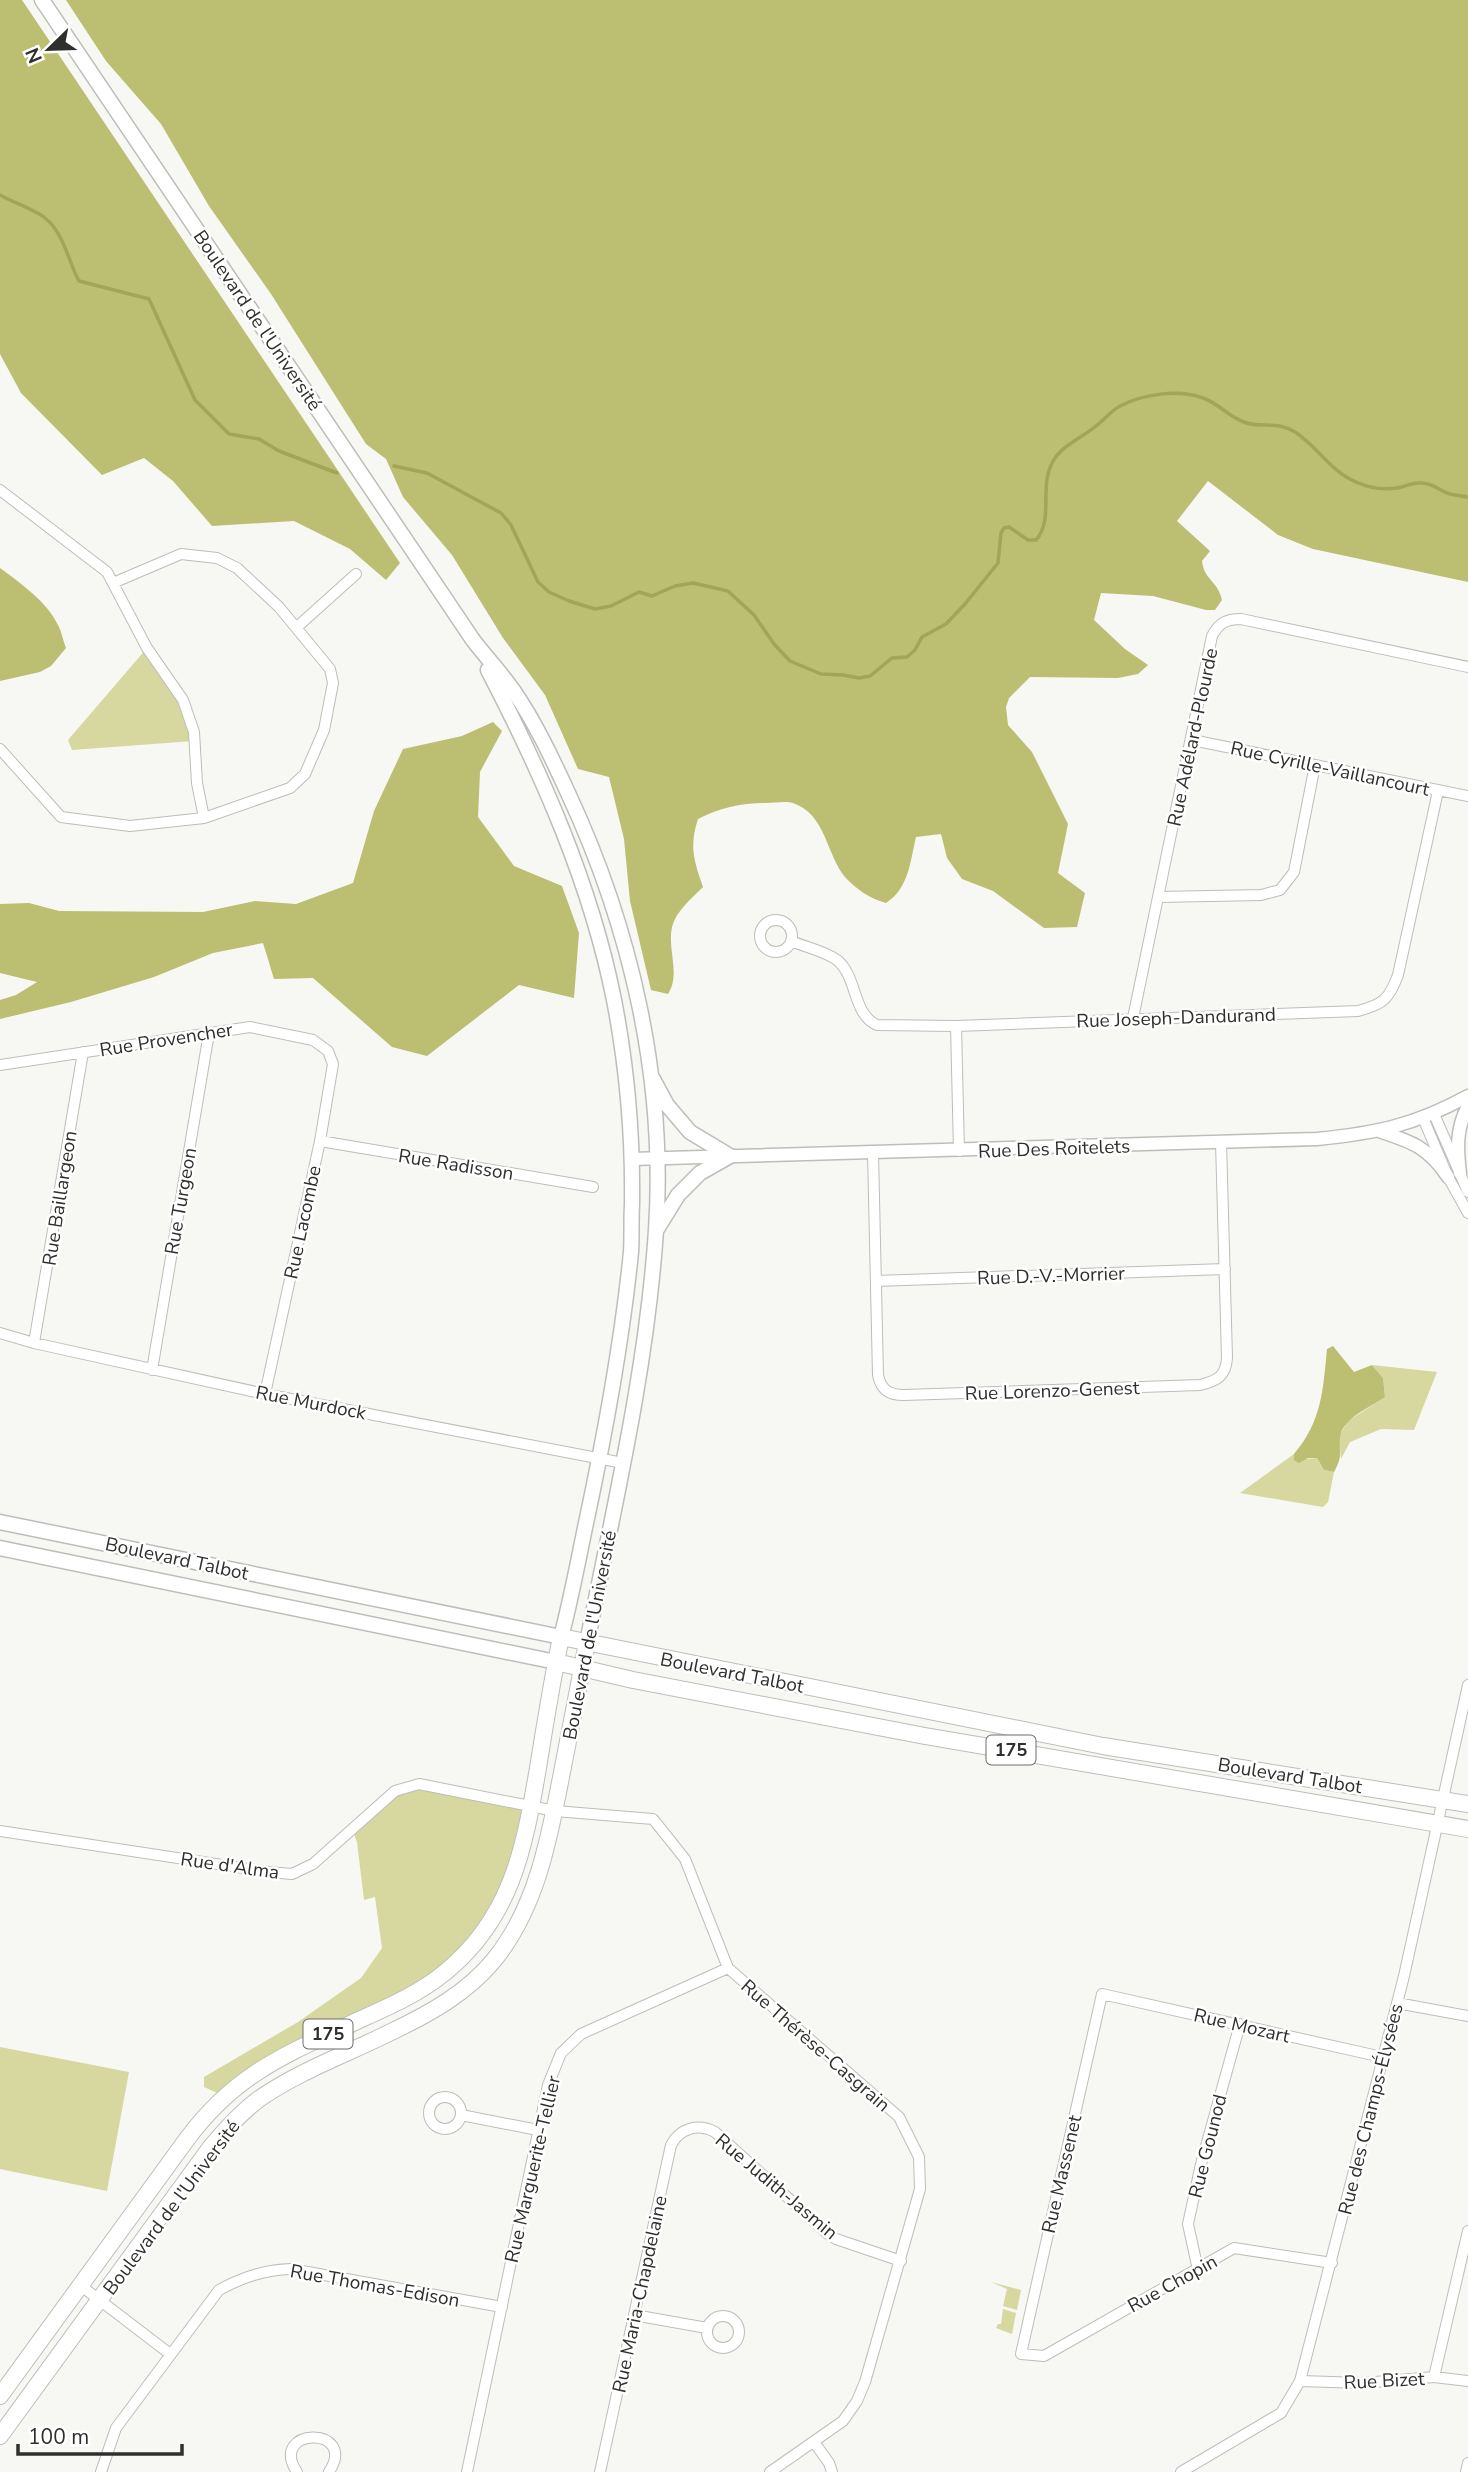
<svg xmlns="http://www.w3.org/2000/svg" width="1468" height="2472" viewBox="0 0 1468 2472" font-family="'Nunito Sans',sans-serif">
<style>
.green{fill:#d6d89f}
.forest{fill:#bcbe72}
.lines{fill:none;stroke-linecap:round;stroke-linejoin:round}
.stream{stroke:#a3a458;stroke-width:3.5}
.minor-casing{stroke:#bdbeb9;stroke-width:12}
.tertiary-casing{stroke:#bdbeb9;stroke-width:15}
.secondary-casing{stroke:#bdbeb9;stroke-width:17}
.primary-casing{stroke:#bdbeb9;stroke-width:18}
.minor{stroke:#fff;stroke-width:10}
.tertiary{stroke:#fff;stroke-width:12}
.secondary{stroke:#fff;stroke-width:14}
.primary{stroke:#fff;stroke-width:16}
.labels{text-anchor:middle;stroke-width:5;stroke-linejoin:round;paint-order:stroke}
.shield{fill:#fff;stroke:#6d6d6c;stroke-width:2}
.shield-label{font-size:18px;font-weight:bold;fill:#2f2f2d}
.street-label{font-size:19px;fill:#2f2f2d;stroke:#fff}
</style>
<rect width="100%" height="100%" fill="#f7f8f3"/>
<path class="green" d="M147,648l36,52 11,41 -122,9 -4,-10z
M1372,1365l65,7 -23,58 -33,-1 -31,13 -9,17 -2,-23 9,-15 37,-24 -2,-19z
M1294,1454v6l23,-2 7,12 10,2 -6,30 -5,5 -83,-14z
M419,1784l113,21 -17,69 -58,88 -233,134 -20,-9v-10l94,-55 63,-44 21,-30 -7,-51 -11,3 -7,-58 -5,-13 43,-38z
M0,2047l129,25 -22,119 -107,-22z
M991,2282l30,8 -4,20 -14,-4 4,-17z
M1003,2309l13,4 -4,21 -16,-6 2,-4h3z"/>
<path class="forest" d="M0,0h22l378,563 -14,17 -36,-31 -56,-28 -82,5 -39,-45 -29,-23 -42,17 -81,-82 -21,-39z
M66,0h1402v582l-155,-33 -35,-14 -70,-54 -31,40 33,30 -8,10c2,19 16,20 20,39l-7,10h-9l-53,-14 -52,-3 -7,27 31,29 23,16 -10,9 -20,4 -88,-1 -21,21 -3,9 2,18 24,27 36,72 -10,49 27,20 -8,34 -33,1 -51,-37 -31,-12 -15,-21 -6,-24 -25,3c-6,25 -7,51 -30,66 -17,-5 -29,-13 -41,-26 -19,-23 -19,-63 -52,-74 -7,-2 -19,0 -27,0 -24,0 -47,5 -68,16 -9,27 -4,42 5,68 -11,11 -27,24 -31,40 -5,23 9,47 -4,67l-17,-4 -21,-89 -6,-62 -15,-62 -31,-8 -33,-74 -42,-57 -51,-83 -49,-58 -17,-38 -20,-15 -95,-150 -62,-88 -48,-82 -55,-63z
M0,568c20,15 48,34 59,59 3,6 4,14 7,21l-15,18 -11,6 -40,9z
M493,722l9,9 -22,41 -2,45 36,49 48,20 17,47 -5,65 -55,-13 -92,71 -35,-9 -79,-69 -39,1 -11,-36 -50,10 -59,24 -83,25 -71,17v-19l16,-5 21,-13 -37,-9v-69l29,-1 30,8 144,1 52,-11 41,3 57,-21 21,-72 29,-62 59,-13z
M1333,1346l21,26 18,-7 11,13 2,19c-14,10 -45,22 -45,42 -1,17 3,16 -6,33l-10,-2 -7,-12h-9l-9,5 -5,-3v-6c28,-33 29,-64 33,-105z"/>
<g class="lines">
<path class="stream" d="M0,195c12,7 36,15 45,23 19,15 23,43 34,63l70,18 46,101 34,34 30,5 20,12 58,22
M394,466l33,7 74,40 10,12 27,57 11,10 20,9 26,8 16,-3 28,-14 13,4 23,-10 18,-3 35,8 26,24 20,29 16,17 31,13 22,1 16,3 11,-2 22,-18 15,-1 8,-7 7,-13 24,-13 19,-20 33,-41 3,-30 3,-5 5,-1 19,13h8c21,-24 -3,-62 25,-89 10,-9 24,-16 35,-25 8,-6 15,-15 24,-20 23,-12 58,-17 83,-8 15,5 26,19 41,24 18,7 31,-2 51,10 23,15 35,39 61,50 13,6 27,8 41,6 7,-1 14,-5 21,-5 12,-1 18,5 29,10 6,2 14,3 21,4"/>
<g class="minor-casing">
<path id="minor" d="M0,490l107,82 40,76 36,52 11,32 3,51 7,35
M297,627l59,-53
M1192,740l276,56
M0,749l61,68 69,9 74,-8 86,-30 15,-14 19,-44 9,-47 -3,-14 -51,-62 -42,-39 -20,-10 -36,-4 -68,29
M1158,897l103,-2 19,-5 14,-18 21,-107
M760 936a16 16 0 1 1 32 0a16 16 0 1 1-32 0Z
M791,941c14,6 34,10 46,19 21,17 15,54 40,65l79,1 402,-15c26,-7 31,-12 40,-36l40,-184
M1133,1018l79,-382c7,-13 14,-17 29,-17l227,48
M956,1026l3,125
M0,1065l250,-38 63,13 15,11 5,13 -13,77 -55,253
M1434,1114l34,78
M1423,1118l25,59 20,36
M320,1141l273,46
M873,1153l5,222c3,15 11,20 26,20l296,-10c17,-4 26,-9 27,-27l-6,-216
M876,1281l349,-12
M0,1333l34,10 231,51 358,69
M34,1343l49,-291
M152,1370l57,-337
M0,1831l269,41 23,2 21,-10 82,-73 24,-7 136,27 98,8 32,40 43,109 171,149 20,40 1,32 -55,193 -8,19 -14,20 -73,51
M1397,2003l71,13
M429 2113a16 16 0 1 1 32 0a16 16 0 1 1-32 0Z
M461,2115l77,15
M1332,2263l-98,-15 -190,108 -23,-2 81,-360 280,63
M1198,2270l-10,-46 13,-60 39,-140
M80,2285l90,69
M634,2315l73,13
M707 2332a16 16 0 1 1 32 0a16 16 0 1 1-32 0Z
M1434,2377l34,-146
M1300,2381l63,2 71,-6 34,4
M814,2442l15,21 3,9
M101,2472l15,-44 103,-138c24,-13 45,-20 72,-21l211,38
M297,2472c-30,-45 62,-47 32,0
M467,2472l81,-387 13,-32 20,-19 147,-66
M600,2472l71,-327c9,-17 27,-22 44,-13l113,102 8,5 65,22
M1181,2472l100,-59 19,-32 104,-405 64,-291
M1466,2472l2,-9"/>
</g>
<g class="tertiary-casing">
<path id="tertiary" d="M1379,1131c33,11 49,16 69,46
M632,1159l685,-20c60,-6 98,-14 151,-43
M1460,1173c-3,-24 -4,-45 8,-67"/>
</g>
<g class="secondary-casing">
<path id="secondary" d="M42,0l431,640c13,17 28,33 40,50 22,32 39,68 55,103 63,135 98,287 88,437 -9,139 -42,276 -69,413
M653,1079l14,26 23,27 40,24 -30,17 -22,22 -21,34
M0,1522l561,115c10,-37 17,-76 25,-114 19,-89 36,-180 45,-271 1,-15 0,-32 1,-47 1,-69 -5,-138 -18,-205 -23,-116 -72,-226 -126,-330
M0,1548l556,114"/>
</g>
<g class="primary-casing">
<path id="primary" d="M556,1662l77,18 292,56 543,93
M0,2396l187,-257c49,-66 100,-85 172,-119 29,-13 59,-26 84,-46 68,-54 81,-124 95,-206 7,-44 14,-87 23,-131l542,109 365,58
M0,2436l210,-288c15,-18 30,-35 49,-49 40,-28 88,-45 132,-67 38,-18 76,-39 103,-72 44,-54 56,-126 69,-193 8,-41 16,-83 24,-124"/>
</g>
<use href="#minor" class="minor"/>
<use href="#tertiary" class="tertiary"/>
<use href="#secondary" class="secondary"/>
<use href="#primary" class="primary"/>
</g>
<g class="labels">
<g class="shield">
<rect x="986.5" y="1735.5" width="49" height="29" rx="5"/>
<rect x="303.5" y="2019.5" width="49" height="29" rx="5"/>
</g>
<g class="shield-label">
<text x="1011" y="1756">175</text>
<text x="328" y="2040">175</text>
</g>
<g class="street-label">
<text transform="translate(258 320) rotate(56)" y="7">Boulevard de l'Université</text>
<text transform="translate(1192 737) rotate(-78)" y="7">Rue Adélard-Plourde</text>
<text transform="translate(1330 768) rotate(12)" y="7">Rue Cyrille-Vaillancourt</text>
<text transform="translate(1176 1017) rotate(-2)" y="7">Rue Joseph-Dandurand</text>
<text transform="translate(166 1039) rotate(-9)" y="7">Rue Provencher</text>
<text transform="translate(1054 1148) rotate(-2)" y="7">Rue Des Roitelets</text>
<text transform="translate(456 1164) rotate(9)" y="7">Rue Radisson</text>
<text transform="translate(59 1198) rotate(-81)" y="7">Rue Baillargeon</text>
<text transform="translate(180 1201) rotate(-80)" y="7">Rue Turgeon</text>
<text transform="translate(302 1222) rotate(-78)" y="7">Rue Lacombe</text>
<text transform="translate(1051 1275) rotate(-2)" y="7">Rue D.-V.-Morrier</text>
<text transform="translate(1052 1390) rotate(-2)" y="7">Rue Lorenzo-Genest</text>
<text transform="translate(311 1402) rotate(11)" y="7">Rue Murdock</text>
<text transform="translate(177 1558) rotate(12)" y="7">Boulevard Talbot</text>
<text transform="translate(589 1635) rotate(-79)" y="7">Boulevard de l'Université</text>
<text transform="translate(732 1672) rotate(11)" y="7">Boulevard Talbot</text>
<text transform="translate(1290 1775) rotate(9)" y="7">Boulevard Talbot</text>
<text transform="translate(230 1865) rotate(8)" y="7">Rue d'Alma</text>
<text transform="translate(1242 2025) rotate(13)" y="7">Rue Mozart</text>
<text transform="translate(816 2045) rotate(41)" y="7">Rue Thérèse-Casgrain</text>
<text transform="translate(1370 2109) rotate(-76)" y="7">Rue des Champs-Élysées</text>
<text transform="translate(1207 2146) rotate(-76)" y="7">Rue Gounod</text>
<text transform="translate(532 2169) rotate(-77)" y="7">Rue Marguerite-Tellier</text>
<text transform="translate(1061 2174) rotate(-77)" y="7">Rue Massenet</text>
<text transform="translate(777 2186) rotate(40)" y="7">Rue Judith-Jasmin</text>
<text transform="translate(171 2207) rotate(-53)" y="7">Boulevard de l'Université</text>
<text transform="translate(1172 2283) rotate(-29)" y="7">Rue Chopin</text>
<text transform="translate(375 2285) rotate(10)" y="7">Rue Thomas-Edison</text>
<text transform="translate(639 2294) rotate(-78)" y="7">Rue Maria-Chapdelaine</text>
<text transform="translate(1384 2380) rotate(-3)" y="7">Rue Bizet</text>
</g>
</g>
<g transform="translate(49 49) rotate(247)" stroke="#ffffff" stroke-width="5" paint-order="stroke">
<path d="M0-5L12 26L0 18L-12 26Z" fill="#2f2f2d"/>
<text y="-10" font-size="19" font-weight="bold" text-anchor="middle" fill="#2f2f2d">N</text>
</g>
<path d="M18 2444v10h164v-10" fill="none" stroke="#2f2f2d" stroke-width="3.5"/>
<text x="28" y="2444" font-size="21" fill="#2f2f2d" stroke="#ffffff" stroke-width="5" paint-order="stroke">100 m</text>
</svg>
